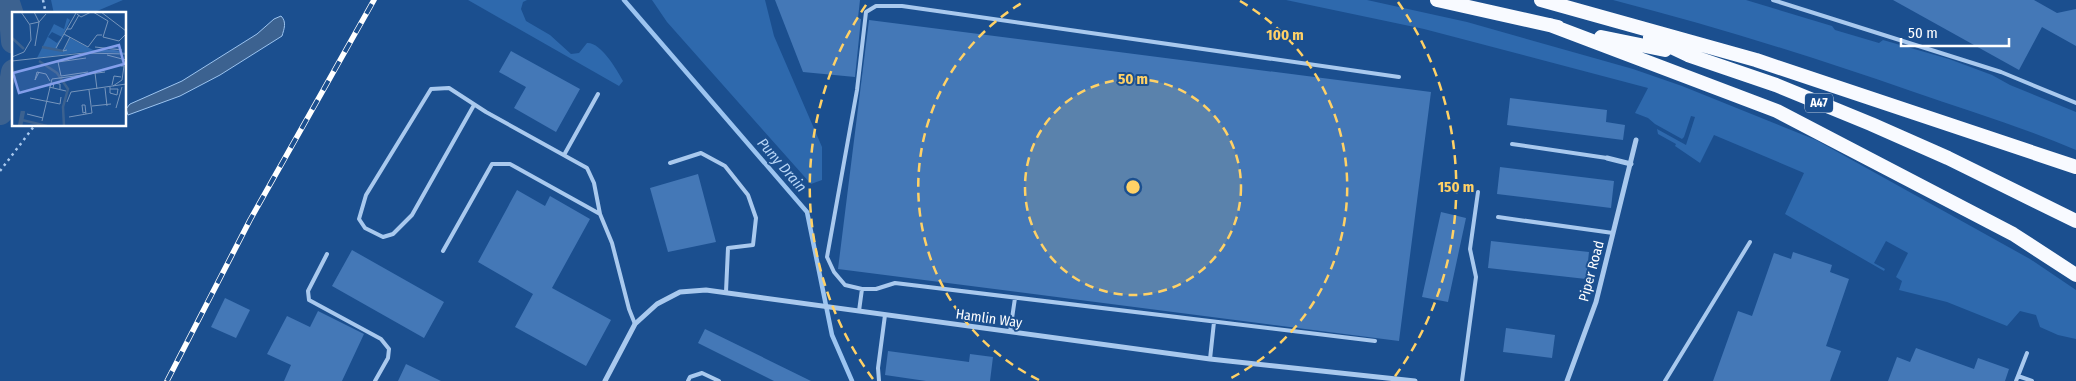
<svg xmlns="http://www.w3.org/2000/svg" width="2076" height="381" viewBox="0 0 2076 381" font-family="'Fira Sans Condensed',sans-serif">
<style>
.green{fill:#2e69ad}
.water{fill:#3c6290;stroke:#9cc4f0}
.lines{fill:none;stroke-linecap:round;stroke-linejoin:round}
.stream{stroke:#9cc4f0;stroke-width:4.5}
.river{stroke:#3c6290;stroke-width:26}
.building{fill:#4478b7}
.path{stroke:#a9c9ee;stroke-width:2.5;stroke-dasharray:2.5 4;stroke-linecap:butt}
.service{stroke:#a9c9ee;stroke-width:4}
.minor{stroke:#a9c9ee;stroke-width:5}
.trunk{stroke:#f8faff;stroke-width:14}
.rail-casing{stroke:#fff;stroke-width:5.5}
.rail{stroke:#1b4f8f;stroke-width:4;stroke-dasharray:11;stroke-linecap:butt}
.ring{fill:none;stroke:#ffd166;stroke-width:2.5;stroke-dasharray:9 6}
.labels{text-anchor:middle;stroke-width:4;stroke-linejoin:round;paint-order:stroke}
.shield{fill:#1b4f8f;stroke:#bbcadd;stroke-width:1}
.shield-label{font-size:12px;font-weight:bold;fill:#fff}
.street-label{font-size:14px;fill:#fff;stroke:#1b4f8f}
.water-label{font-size:15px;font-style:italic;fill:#b5d3f5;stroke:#1b4f8f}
.inset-river{fill:none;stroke:#3c6290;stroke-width:2.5}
.inset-road{fill:none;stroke:#7695bc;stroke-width:1}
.view{fill:#839eea;fill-opacity:0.15;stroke:#839eea;stroke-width:2.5}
.inset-edge{fill:none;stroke:#fff;stroke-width:2.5}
.centre{fill:#ffd166;stroke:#1b4f8f;stroke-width:2.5}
.ring-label{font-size:15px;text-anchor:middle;font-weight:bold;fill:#ffd166;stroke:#1b4f8f;stroke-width:4;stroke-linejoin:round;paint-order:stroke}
</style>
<rect width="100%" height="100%" fill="#1b4f8f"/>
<path class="green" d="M51,0h72l-33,14h-36z
M468,0h59l-4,2 -2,7 5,12 24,14 21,19 8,-1 8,-10c14,-1 30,27 36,38l-4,5z
M652,0h113l9,36 48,111v33l-11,4 -144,-162z
M1286,0h81l100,22 166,47 49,17 134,54 214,119 46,31v49l-18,-4 -18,-8 -4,-12 -16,-4 -13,15 -60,-24 -48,-12 3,-9 -6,-4 12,-24 -22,-12 -12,22 11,6 -1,2 -99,-57 19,-41 -90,-38 -14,28 -25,-17 1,-2 -18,-10 -1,-5 29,16 9,-28 -4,-1 -7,21 -2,2 -27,-15 -7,-6 -13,-5 13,-25 -224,-59z
M1613,0h133l86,26 3,4 44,13 4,-3 66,19 43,16 18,10 66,27v38c-54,-23 -110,-40 -165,-59 -98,-34 -197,-65 -298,-91z"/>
<path class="water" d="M281,16c6,6 3,13 1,20l-62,39 -40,21 -52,19 -2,-6 4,-5 52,-23 75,-47 17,-15z"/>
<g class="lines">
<path class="stream" d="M624,0l183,212 25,123 20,46"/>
<path class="river" d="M6,0l6,18 2,23
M0,112l9,-11 5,-29"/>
</g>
<path class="building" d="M775,0h85l-2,18 3,1 -6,58 -52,-5z
M1893,0h141l23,13 19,-4v37l-34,-19 -23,43z
M869,20l562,72 -32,249 -561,-72z
M511,51l69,38 -24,43 -42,-24 12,-21 -27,-15z
M1510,98l97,12 -1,12 19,3 -2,15 -116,-15z
M1500,167l114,14 -3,27 -114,-14z
M698,174l18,68 -48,10 -18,-64z
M517,190l28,16 5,-10 40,23 -38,69 59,32 -25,46 -71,-39 18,-33 -55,-32z
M1441,212l25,6 -18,84 -26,-5z
M1491,241l98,11 -3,27 -98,-11z
M352,250l92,52 -20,36 -92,-52z
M1793,252l39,13 -2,7 19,7 -23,67 15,5 -11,30h-117l25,-70 14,5 22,-63 17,6z
M225,298l25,12 -14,28 -25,-11z
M318,311l46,23 -22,47h-58l7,-16 -24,-11 20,-38 23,11z
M1506,328l49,7 -3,23 -49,-6z
M705,329l41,20 65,32h-37l-76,-38z
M1916,348l58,21 4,-11 31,11 -4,12h-117l9,-24 13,5z
M888,351l81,11 1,-8 23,3 -3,24h-64l-41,-6z
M406,364l35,17h-43z"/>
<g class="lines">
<path class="path" d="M43,0l3,14
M0,171l35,-46"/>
<path class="service" d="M1773,0l228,72 75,31
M474,105l-62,110 -19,19 -10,3 -18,-9 -6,-9 7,-24 65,-106 18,-1 37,24 101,56 7,15 6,31 12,29 17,66 6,15
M1512,144l95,14
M564,155l34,-61
M670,163l31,-10 24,13 23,29 8,23 -3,27 -25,3 -2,44
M1498,217l115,16
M443,251l49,-87h18l90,50
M327,254l-19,37 1,9 72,39 8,10 -1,9 -13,23
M862,289h14l19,-6 480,58
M859,311l3,-22 -17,-4 -11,-13 -7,-15 30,-167 9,-78 10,-6h26l497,71
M1010,332l5,-34
M1210,359l4,-37
M2018,376l9,-23
M688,381l2,-4 12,-4 17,8
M879,381l-1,-13 7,-53
M1462,381l14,-104 -6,-28 8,-57
M1665,381l85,-139
M2016,381l2,-5 14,5"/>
<path class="minor" d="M1607,158l24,6
M605,381l30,-57 22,-20 23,-12 26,-2 504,69 205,22
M1567,381l29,-79 40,-162"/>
<path class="trunk" d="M1437,0l121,27
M1541,0l215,60 320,107
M1550,25l227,86 236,123 63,41
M1601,37l64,13
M1650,37l38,18 88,30 95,39 77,34 128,63"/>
<g class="rail-casing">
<path id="rail" d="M167,381l83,-161 124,-220"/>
</g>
<use href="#rail" class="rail"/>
</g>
<circle cx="1133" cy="187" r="108" fill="#ffd166" fill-opacity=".12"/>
<g class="ring">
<circle cx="1133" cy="187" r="108"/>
<path d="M1039 380A215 215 0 0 1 1025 1M1240 1A215 215 0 0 1 1227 380"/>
<path d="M873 379A323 323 0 0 1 868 2M1398 2A323 323 0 0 1 1393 379"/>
</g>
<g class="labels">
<rect class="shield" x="1805" y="93.5" width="28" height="19" rx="4"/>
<g class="shield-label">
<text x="1819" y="107">A47</text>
</g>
<g class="street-label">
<text transform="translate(1591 271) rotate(-75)" y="5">Piper Road</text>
<text transform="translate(989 318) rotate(8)" y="5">Hamlin Way</text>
</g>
<g class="water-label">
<text transform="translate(782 165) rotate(49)" y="5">Puny Drain</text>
</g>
</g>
<g transform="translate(12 12)">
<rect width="114" height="114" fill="#1b4f8f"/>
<path d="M55,6l3,2 -8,17 -10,-5 -4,5 9,6 4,-5 -4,10 8,-13 4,2 -5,-1 -7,12 3,3 7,-1h-3l6,-12 23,12h21l12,3 -43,-1 -46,6 17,-34 10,5z" fill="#2e69ad"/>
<path class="inset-river" d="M0,26l12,11M30,35l21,4M27,49l18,12 11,16 -5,18 1,19M0,55l3,11 -3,7M10,108l25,6M7,114l3,-15M9,114l3,-15"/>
<path class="inset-road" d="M81,0l15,9 -5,16 16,4 7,-7M89,0l25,19M64,1l-12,21 24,13 9,-12h5M65,2l4,3 10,-5M18,12l9,-2 -5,-10M55,17h4l8,-14M23,34l4,-24 7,-8M83,35l27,3M44,36l8,-14M55,38l-4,1 7,-14M95,43l19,5M0,45l12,-5 7,-12 -1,-15 -9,-13M0,49l72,-8 42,1M27,60l-4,8 2,-8 9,2 4,7M83,61l2,16M49,64l-3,-14 28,-4M49,64l27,-4M100,73l2,-9 7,1M101,74l9,-6 2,-14h-3M37,75l17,4M98,75v6l7,2 1,-6h-8M41,76l1,-5 6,1v5M93,76l2,18M18,86l30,6 1,-7M55,90l4,-10 55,-8M80,94l19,-2M104,96l6,-21M74,100l-3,1 -1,-8h3l1,9M15,102l16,4M57,105l23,-4 -3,-23M30,109l10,-42 53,-7"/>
<path class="view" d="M107,33l5,19 -105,29 -6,-20z"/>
<rect width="114" height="114" class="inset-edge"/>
</g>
<circle cx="1133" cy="187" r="8" class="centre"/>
<g class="ring-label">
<text x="1285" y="40">100 m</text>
<text x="1133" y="84">50 m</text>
<text x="1456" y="192">150 m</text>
</g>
<path d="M1901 38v8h108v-8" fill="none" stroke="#ffffff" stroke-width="2.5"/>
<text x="1908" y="38" font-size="15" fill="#ffffff" stroke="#1b4f8f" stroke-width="4" paint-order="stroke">50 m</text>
</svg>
